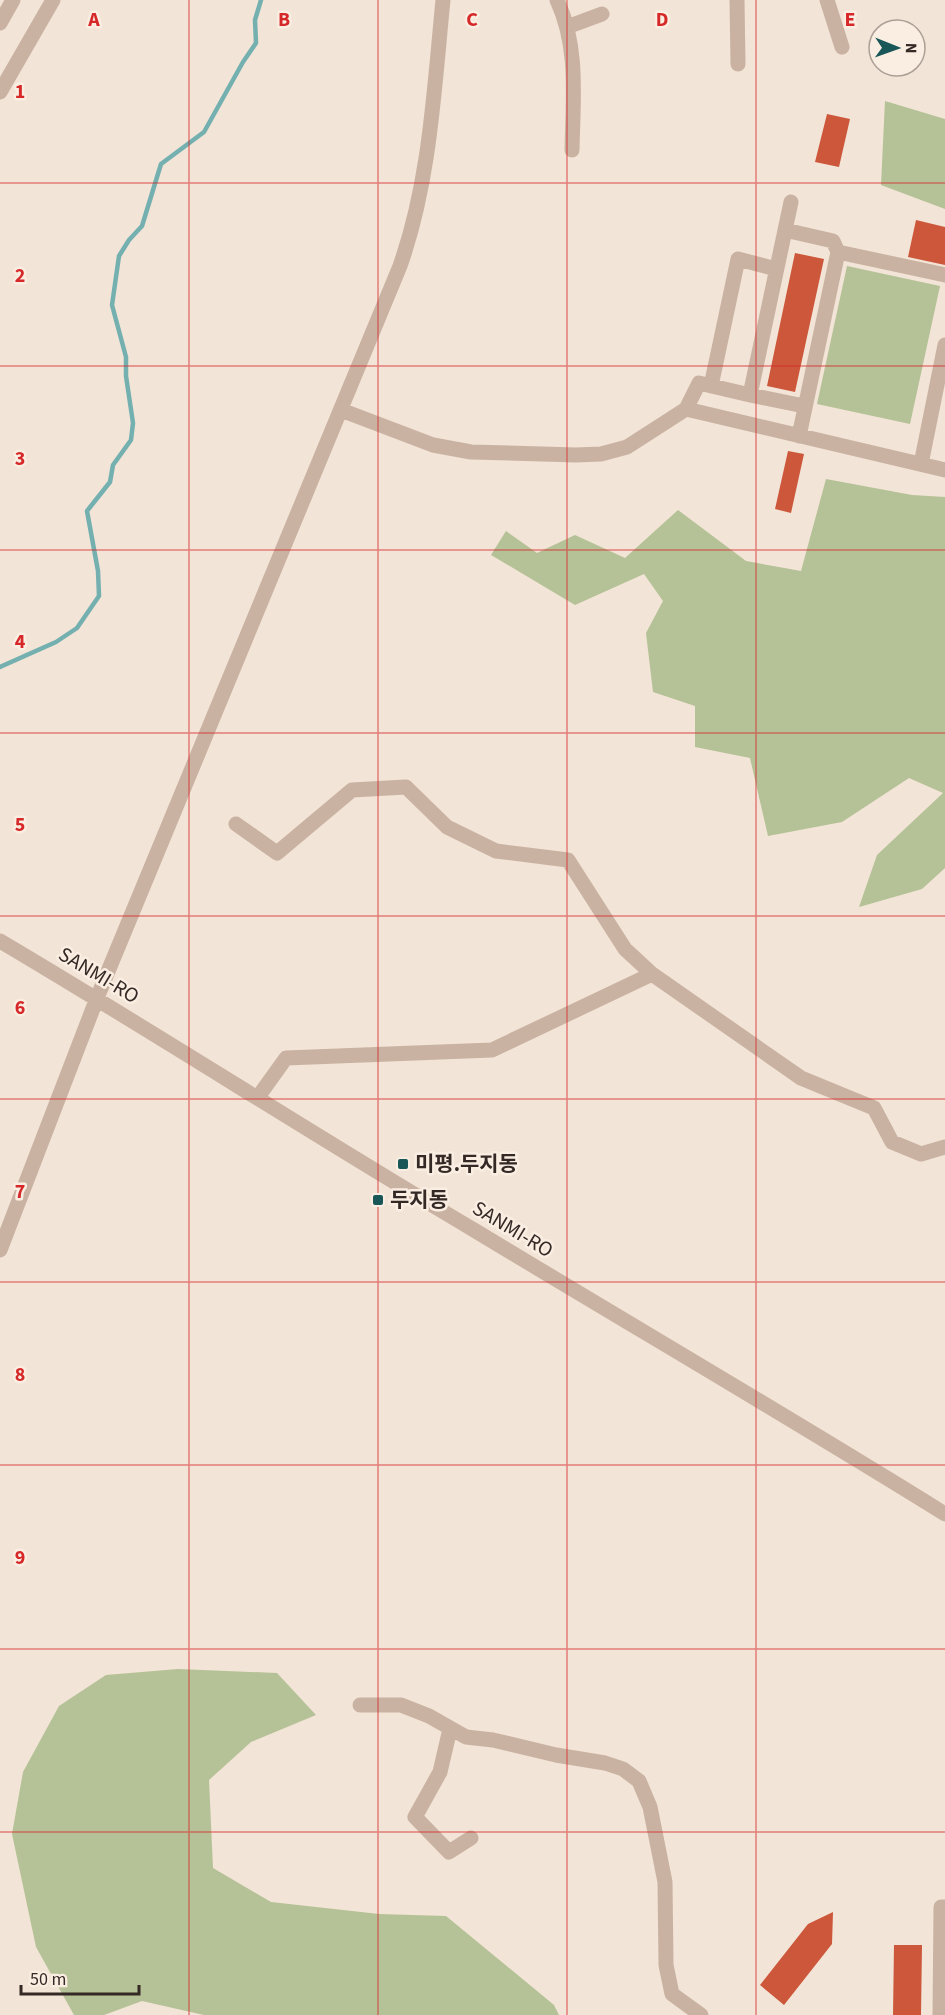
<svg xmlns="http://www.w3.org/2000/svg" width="945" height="2015" viewBox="0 0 945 2015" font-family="'Source Sans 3','Noto Sans KR',sans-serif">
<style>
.green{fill:#b5c196}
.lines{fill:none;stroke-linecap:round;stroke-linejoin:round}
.stream{stroke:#74b0b0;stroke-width:4.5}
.building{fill:#cc573a}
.minor{stroke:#cab2a2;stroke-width:15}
.grid{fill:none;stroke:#d62828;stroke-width:1.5;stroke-opacity:0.55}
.poi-dot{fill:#195658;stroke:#faeee2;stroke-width:2}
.labels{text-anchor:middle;stroke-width:5;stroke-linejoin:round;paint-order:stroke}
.street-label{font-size:21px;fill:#342925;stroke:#faeee2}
.poi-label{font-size:21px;font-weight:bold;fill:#342925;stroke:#faeee2;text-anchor:start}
.grid-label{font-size:20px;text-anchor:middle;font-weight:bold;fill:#d62828;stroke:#faeee2;stroke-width:5;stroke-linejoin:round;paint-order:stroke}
</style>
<rect width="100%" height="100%" fill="#f2e4d6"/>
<path class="green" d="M885,101l60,18v90l-64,-24z
M847,266l93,20 -30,138 -93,-20z
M826,479l86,16 33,2v371l-23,21 -63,18 18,-52 66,-62 -34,-15 -67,44 -74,14 -18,-78 -55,-11v-41l-42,-14 -7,-59 17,-32 -19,-27 -69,31 -84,-50 15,-24 31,22 38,-18 50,23 53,-48 68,51 55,10z
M178,1669l99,4 39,42 -65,27 -42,38 4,88 58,34 108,12 67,2 108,89 5,10h-355l-62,-14 -38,14h-30l-38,-68 -24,-113 11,-62 36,-66 47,-31z"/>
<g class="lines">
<path class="stream" d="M0,667l56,-25 21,-14 22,-32 -1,-25 -11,-60 23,-29 3,-17 18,-25 2,-17 -7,-47v-19l-14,-52 7,-49 10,-16 13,-14 19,-62 43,-32 39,-70 13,-19 -1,-23 6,-20"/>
</g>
<path class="building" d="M827,114l23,5 -11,48 -24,-5z
M916,220l29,7v38l-37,-8z
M795,253l29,6 -29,133 -28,-6z
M788,451l16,3 -13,59 -16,-4z
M833,1912l-1,32 -48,61 -24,-20 48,-61z
M894,1945h28l-1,70h-28z"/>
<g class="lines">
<path class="minor" d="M557,0c22,47 16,99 15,150
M737,0l1,64
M827,0l15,47
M0,23l13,-23
M567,27l35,-13
M0,92l53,-92
M785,230l48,11 5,11
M711,386l27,-127 38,10
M750,395l54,11
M686,409l13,-26 51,12 41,-193
M341,410l92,35 38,7 105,3 25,-1 26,-7 59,-38 259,61
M799,436l39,-184 107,23
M921,464l24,-119
M236,824l41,29 75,-63 54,-3 41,40 49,24 72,9 57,89 27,25
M0,941c159,94 315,195 474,289 157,95 315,187 471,284
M258,1097l28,-39 206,-8 160,-76 149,104 73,30 18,34 29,12 24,-7
M0,1250l97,-252 303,-732c30,-85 34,-176 43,-266
M360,1705h41l28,11 37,21 27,3 63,15 49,8 18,6 16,12 11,26 15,75 1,83 6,29 29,21
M450,1729l-10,43 -25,45 34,35 22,-14
M940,2015l1,-108h4"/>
</g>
<path class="grid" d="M189,0v2015M378,0v2015M567,0v2015M756,0v2015M0,183h945M0,366h945M0,550h945M0,733h945M0,916h945M0,1099h945M0,1282h945M0,1465h945M0,1649h945M0,1832h945"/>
<g class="poi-dot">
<rect x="397" y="1158" width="12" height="12" rx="3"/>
<rect x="372" y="1194" width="12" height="12" rx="3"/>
</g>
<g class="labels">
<g class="street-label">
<text transform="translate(99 975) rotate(31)" y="7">SANMI-RO</text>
<text transform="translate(513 1229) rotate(31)" y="7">SANMI-RO</text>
</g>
<g class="poi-label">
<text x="415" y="1171">미평.두지동</text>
<text x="390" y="1207">두지동</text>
</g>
</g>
<g class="grid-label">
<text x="94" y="26">A</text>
<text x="284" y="26">B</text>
<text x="472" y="26">C</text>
<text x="662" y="26">D</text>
<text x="850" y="26">E</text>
<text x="20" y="98">1</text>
<text x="20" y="282">2</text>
<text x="20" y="465">3</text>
<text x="20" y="648">4</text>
<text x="20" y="831">5</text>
<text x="20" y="1014">6</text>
<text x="20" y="1198">7</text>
<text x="20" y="1381">8</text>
<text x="20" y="1564">9</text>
</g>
<g transform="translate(897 48) rotate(91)"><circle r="28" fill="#faeee2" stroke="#ab9f96" stroke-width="1.5"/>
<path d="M0-4.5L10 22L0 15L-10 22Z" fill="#195658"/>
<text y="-9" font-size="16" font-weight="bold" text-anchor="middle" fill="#342925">N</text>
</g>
<path d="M21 1985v9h118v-9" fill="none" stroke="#342925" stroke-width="3"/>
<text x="30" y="1985" font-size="18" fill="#342925" stroke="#faeee2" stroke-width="4.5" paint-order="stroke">50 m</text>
</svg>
